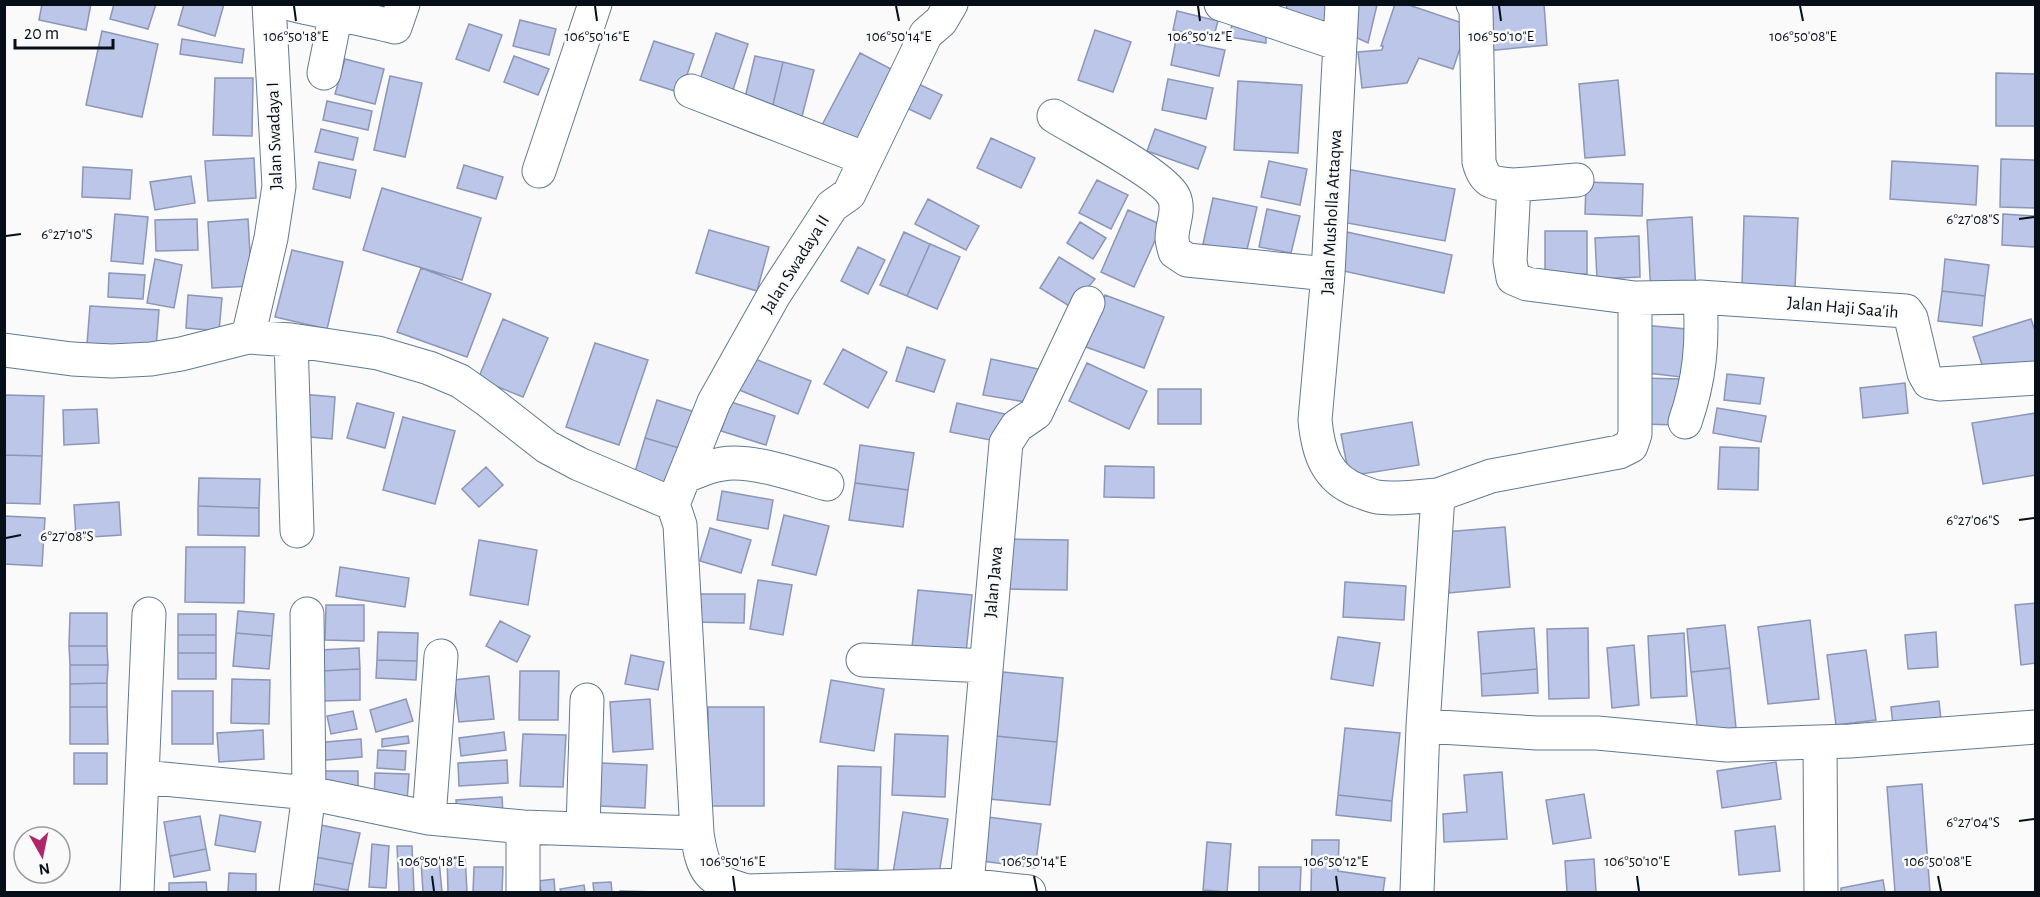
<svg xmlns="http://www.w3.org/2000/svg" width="2040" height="897" viewBox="0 0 2040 897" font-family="'Alegreya Sans',sans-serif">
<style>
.building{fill:#bbc6e8;stroke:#8c96b6;stroke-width:1.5}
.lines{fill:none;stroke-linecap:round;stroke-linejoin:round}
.minor-casing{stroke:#617a93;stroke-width:35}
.minor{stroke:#fff;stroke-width:33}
.ticks{fill:none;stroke:#060e18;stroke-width:2}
.labels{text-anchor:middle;stroke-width:5;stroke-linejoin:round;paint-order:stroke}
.street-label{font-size:18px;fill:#060e18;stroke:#fafafa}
.ticks-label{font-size:15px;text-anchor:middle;fill:#060e18;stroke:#fafafa;stroke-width:5;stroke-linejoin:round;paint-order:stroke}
</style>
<rect width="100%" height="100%" fill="#fafafa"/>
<path class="building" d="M42,4h49l-5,26 -47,-10z
M114,4h42l-8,25 -38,-10z
M184,4h40l-9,32 -37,-11z
M1287,4h44l-3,25 -43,-9z
M1355,4l22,1 -9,38 -17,-8z
M1395,4h11l62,21 -15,44 -34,-11 -12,25 -45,5 -4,-36 24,-2 1,-4h-2z
M1483,4h61l3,41 -60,6z
M1177,11l41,10 -5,18 -40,-9z
M520,20l36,9 -7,26 -36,-9z
M1233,21l33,9v13l-37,-6z
M469,24l33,11 -13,36 -33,-12z
M1095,30l36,12 -18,50 -35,-12z
M102,31l56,13 -16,73 -56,-12z
M716,33l32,11 -18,55 -33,-11z
M182,39l62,10 -2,14 -62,-9z
M1176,40l49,10 -6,26 -48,-11z
M654,41l40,13 -13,39 -41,-13z
M860,53l37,19 -40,74 -36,-19z
M514,56l35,13 -11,26 -34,-13z
M755,56l28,6 -12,51 -28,-7z
M345,59l39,10 -9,35 -40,-10z
M783,62l31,8 -13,50 -30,-7z
M1996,73l40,1v52h-40z
M390,76l32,7 -17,74 -31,-7z
M215,78h38l-1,58 -39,-1z
M1168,79l45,9 -7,31 -44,-9z
M910,80l32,15 -12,24 -32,-15z
M1618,80l7,75 -40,3 -6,-74z
M1238,81l64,4 -4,68 -64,-3z
M327,101l45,10 -4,19 -45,-10z
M321,129l37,9 -5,22 -38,-8z
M1155,129l51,18 -8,22 -51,-18z
M991,138l44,20 -14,30 -44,-20z
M254,158l2,40 -48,3 -3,-40z
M2001,159l35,1v48l-36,-1z
M1269,161l38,8 -7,36 -39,-8z
M1892,161l86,5 -2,39 -86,-6z
M319,162l37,8 -6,28 -37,-9z
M464,165l39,12 -7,22 -39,-11z
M83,167l49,3 -2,29 -48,-2z
M1341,168l114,21 -10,52 -114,-21z
M191,176l4,27 -40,7 -5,-28z
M1097,180l31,15 -17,34 -32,-16z
M1586,182l57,2 -1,32 -57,-2z
M382,188l99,30 -19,62 -99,-30z
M1213,198l44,9 -11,47 -43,-10z
M928,199l51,27 -13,24 -51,-26z
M1267,209l33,7 -9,37 -32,-6z
M1128,210l34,15 -28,62 -33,-15z
M115,214l33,3 -5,47 -32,-3z
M2003,214l33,2v31l-34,-2z
M1744,216l54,2 -3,70 -53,-2z
M1692,217l4,75 -45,3 -4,-75z
M197,219l1,31 -42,1 -1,-31z
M248,219l4,67 -40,2 -4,-66z
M1080,222l26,16 -13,21 -26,-16z
M709,230l60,17 -12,44 -61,-18z
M1545,231h42v43h-42z
M904,232l26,12 -23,52 -27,-11z
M1347,232l105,23 -8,38 -105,-23z
M1639,236l1,41 -43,2 -2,-41z
M930,244l30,13 -23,52 -30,-13z
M858,247l27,13 -17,34 -27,-13z
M292,250l51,12 -16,67 -52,-12z
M1059,257l36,22 -24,28 -31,-19z
M155,259l27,6 -8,43 -27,-5z
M1945,259l44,6 -4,31 -43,-5z
M421,268l70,26 -24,63 -70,-25z
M109,273l36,2 -2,24 -35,-2z
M1942,291l43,5 -3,30 -44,-5z
M188,295l34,3 -3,33 -33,-3z
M1105,295l59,22 -20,51 -58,-21z
M90,306l69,4 -3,38 -69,-4z
M503,319l45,19 -25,59 -45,-18z
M2031,319l5,15v31l-49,15 -14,-43z
M1643,325l43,4 -5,48 -42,-5z
M595,343l53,17 -29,85 -53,-18z
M907,347l38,13 -11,32 -38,-11z
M843,349l44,23 -19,36 -44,-24z
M750,357l61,24 -13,33 -61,-25z
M991,359l52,11 -17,32 -43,-7z
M1087,363l60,28 -18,38 -60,-28z
M1727,374l37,4 -4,26 -36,-4z
M1640,378l40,1 -1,46 -40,-1z
M1905,383l3,30 -45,5 -3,-30z
M1158,389h43v35h-43z
M301,394l34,3 -3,42 -34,-3z
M4,395l40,1 -2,60 -38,-1z
M657,400l41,13 -12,37 -41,-12z
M731,402l44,14 -9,29 -45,-14z
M357,403l37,10 -9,35 -38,-10z
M957,403l52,12 -14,26 -45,-9z
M1717,408l49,8 -5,26 -48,-9z
M97,409l2,34 -35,2 -1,-35z
M2036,413v62l-53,9 -11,-61z
M403,417l52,14 -20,73 -52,-14z
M1412,422l7,43 -70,11 -8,-42z
M645,438l41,12 -16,35 -35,-13z
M860,445l54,8 -6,37 -53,-7z
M1720,447l39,1 -1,42 -40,-1z
M4,455l38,1 -2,48 -36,-1z
M1105,466l49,1v31l-50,-1z
M486,467l17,18 -24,22 -17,-18z
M199,478l61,1 -1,29 -61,-2z
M855,483l53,7 -5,37 -54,-7z
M722,491l51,9 -5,29 -51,-9z
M119,502l2,33 -45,3 -2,-33z
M198,506l61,2v28l-61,-1z
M784,515l45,11 -13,49 -44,-10z
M4,516l41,2 -3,48 -38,-2z
M1505,527l5,60 -61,6 -5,-61z
M710,528l41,12 -10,33 -41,-12z
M1005,539l63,1 -1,50 -62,-1z
M479,540l58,10 -9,55 -58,-10z
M186,547h59l-1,56 -59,-1z
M340,567l69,11 -4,29 -69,-11z
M758,580l34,5 -9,50 -33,-6z
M1345,582l61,4 -2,34 -61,-3z
M918,590l54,5 -6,58 -54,-6z
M691,594h54l-1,29 -54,-1z
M2036,603v60l-15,2 -6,-60z
M326,605h38v36l-39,-1z
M238,611l36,3 -2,22 -36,-3z
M70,613h37v33h-38z
M178,614h38v21h-38z
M1810,620l9,79 -51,5 -10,-77z
M500,621l30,15 -13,26 -31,-16z
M1725,625l5,43 -39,4 -4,-43z
M1534,628l3,41 -56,5 -3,-42z
M1588,628l1,70 -40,1 -2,-70z
M378,632l40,1 -1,28 -40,-1z
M1936,632l2,35 -30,2 -3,-34z
M236,633l36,3 -3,33 -36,-3z
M1684,633l3,63 -36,2 -3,-62z
M178,635h38v18h-38z
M1338,637l42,6 -7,43 -42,-7z
M1634,645l5,60 -27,3 -5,-60z
M69,646h38l1,19h-38z
M359,648l1,21 -39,2 -1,-21z
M1866,650l10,70 -40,5 -9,-70z
M178,653h38v26h-38z
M631,655l33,7 -6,28 -33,-6z
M377,660l40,1 -1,19 -40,-2z
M70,665h38l-1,18 -37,1z
M1730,668l6,60 -38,5 -7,-61z
M360,669v31l-38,1 -1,-30z
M1537,669l1,24 -56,3 -1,-22z
M520,671h39l-1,49h-39z
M1003,672l60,6 -6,64 -61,-6z
M489,676l5,43 -35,3 -5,-42z
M232,679l38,1 -1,44 -38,-1z
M831,680l53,9 -10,62 -54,-9z
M107,683v24h-37v-23z
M172,691h41v53h-41z
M406,699l7,22 -37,11 -6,-22z
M650,699l3,50 -40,3 -3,-50z
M1939,701l3,28 -48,6 -3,-28z
M70,707h37l1,37h-38z
M708,707h56v99h-56z
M353,711l4,18 -26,5 -4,-18z
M1345,728l55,5 -8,68 -54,-6z
M263,730l1,29 -45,3 -2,-29z
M504,732l2,18 -45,6 -2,-18z
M523,734l43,1 -3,52 -43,-1z
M895,734l53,2 -3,61 -53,-2z
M408,736l1,7 -27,4v-8z
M996,736l61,6 -7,63 -61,-6z
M361,739l1,18 -47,4 -1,-18z
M378,750l28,1 -1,19 -28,-2z
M74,753h33v31h-33z
M507,760l1,23 -49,3 -1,-23z
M1776,762l5,37 -59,9 -5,-37z
M601,763l46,2 -2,43 -46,-2z
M838,766l43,1 -3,103 -43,-1z
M325,771h33v18h-33z
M1502,772l5,67 -63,3 -1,-28 24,-2 -3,-37z
M375,773l34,1 -2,28 -33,-1z
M1922,784l8,108h-35l-8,-105z
M1584,794l7,44 -38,6 -7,-44z
M1338,795l54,6 -1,20 -55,-6z
M502,797l1,18 -46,3 -1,-18z
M903,812l45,7 -10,61 -45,-7z
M220,815l41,7 -6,30 -40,-7z
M200,816l6,33 -36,7 -6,-34z
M988,817l53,7 -6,44 -53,-7z
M316,824l44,9 -7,31 -43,-8z
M1775,826l5,45 -41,4 -4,-44z
M1312,840h27l-1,31 47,7 -2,14h-72z
M1207,842l24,2 -4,48 -24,-2z
M372,844l17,2 -3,42 -17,-1z
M397,846h15l2,46h-15z
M206,849l4,21 -36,7 -4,-21z
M465,855l2,37h-19l-1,-36z
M310,856l43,8 -5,26 -43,-8z
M1594,859l2,33h-29l-2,-31z
M439,860l3,32h-19l-2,-31z
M474,867h29l-1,25h-29z
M1259,867h42l-1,25h-41z
M229,873l27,1v18h-28z
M554,879l1,13h-14l-2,-11z
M1883,880l2,12h-44v-4z
M206,882l1,10h-38v-9z
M305,882l43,8v2h-45z
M611,882l1,10h-18l-1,-9z
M584,885l1,7h-24l-1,-3z
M620,891l39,1h-39z"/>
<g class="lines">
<g class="minor-casing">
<path id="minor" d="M291,4c35,9 70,14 104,23l8,-23
M1221,4l118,40
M1342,4l-14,270 -13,146c3,32 11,59 44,71 6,2 12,5 18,6 19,3 42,-1 61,-2l-15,231
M1473,4l3,6 3,152c6,22 14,21 35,23l-4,76 3,17 14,6 108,14
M324,73l12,-60
M691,91l175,68
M1054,116c24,15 110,59 120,81 6,13 -2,27 -2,41 0,4 2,10 3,14l12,8 141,14
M539,171l56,-167
M1514,185l63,-5
M248,337l23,-99 8,-52 -10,-182
M291,340l6,191
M4,350l68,9 40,2 39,-2 30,-5 67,-17 43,3 87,13 51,15 31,13 27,19 60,47 32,17 94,40 7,21 17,308c6,40 11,47 50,58l220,-6 62,7
M1685,422c15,-43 18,-80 15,-125
M684,477c16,-7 32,-14 50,-14 28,0 66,13 93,21
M1438,495l53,-19 128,-24 12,-6 4,-12v-136l65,-1 206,14 5,7 13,55 5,9 11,2 96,-6
M673,504l41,-102 60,-107 58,-89 17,-12 77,-160 15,-13 10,-17
M863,660l123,6
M1820,742l1,150
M143,777l166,16 120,25 94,9 174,6
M429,818l12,-162
M583,828l4,-128
M967,885l39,-442 11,-17 19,-13 52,-110
M137,892l12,-278
M296,892l13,-99 -2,-179
M523,892v-65
M1417,892l6,-166 114,7h60l130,12 123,-4 186,-14"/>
</g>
<use href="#minor" class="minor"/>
</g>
<path class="ticks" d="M294,6l2,15M595,6l2,15M896,6l3,15M1198,6l2,15M1499,6l2,15M1800,6l3,15M2019,219l15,-2M6,236l15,-2M2019,520l15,-2M6,538l15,-3M2019,821l15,-2M432,876l2,15M733,876l2,15M1034,876l3,15M1336,876l2,15M1637,876l2,15M1938,876l3,15"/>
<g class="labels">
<g class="street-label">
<text transform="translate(274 136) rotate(-92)" y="6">Jalan Swadaya I</text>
<text transform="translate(1331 212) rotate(-87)" y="6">Jalan Musholla Attaqwa</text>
<text transform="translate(795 264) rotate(-58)" y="6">Jalan Swadaya II</text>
<text transform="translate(1843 307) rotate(5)" y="6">Jalan Haji Saa'ih</text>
<text transform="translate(993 582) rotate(-85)" y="6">Jalan Jawa</text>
</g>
</g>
<g class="ticks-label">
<text x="296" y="41">106°50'18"E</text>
<text x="597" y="41">106°50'16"E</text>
<text x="1200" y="41">106°50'12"E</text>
<text x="899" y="41">106°50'14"E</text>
<text x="1501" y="41">106°50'10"E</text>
<text x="1803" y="41">106°50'08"E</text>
<text x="1973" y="224">6°27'08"S</text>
<text x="67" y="239">6°27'10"S</text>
<text x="1973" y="525">6°27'06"S</text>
<text x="67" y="541">6°27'08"S</text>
<text x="1973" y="827">6°27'04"S</text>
<text x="432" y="866">106°50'18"E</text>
<text x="733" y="866">106°50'16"E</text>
<text x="1034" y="866">106°50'14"E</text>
<text x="1336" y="866">106°50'12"E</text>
<text x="1637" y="866">106°50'10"E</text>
<text x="1938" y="866">106°50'08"E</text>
</g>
<rect width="2040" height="897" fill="none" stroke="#060e18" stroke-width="12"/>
<g transform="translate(42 855) rotate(171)"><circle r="28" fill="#fafafa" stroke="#989ca0" stroke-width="1.5"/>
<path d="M0-4.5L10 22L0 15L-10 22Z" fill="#b02769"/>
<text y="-9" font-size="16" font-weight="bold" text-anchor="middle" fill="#060e18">N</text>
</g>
<path d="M15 39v9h98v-9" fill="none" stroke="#060e18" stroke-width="3"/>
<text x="24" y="39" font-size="18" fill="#060e18" stroke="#fafafa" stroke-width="4.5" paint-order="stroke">20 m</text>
</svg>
